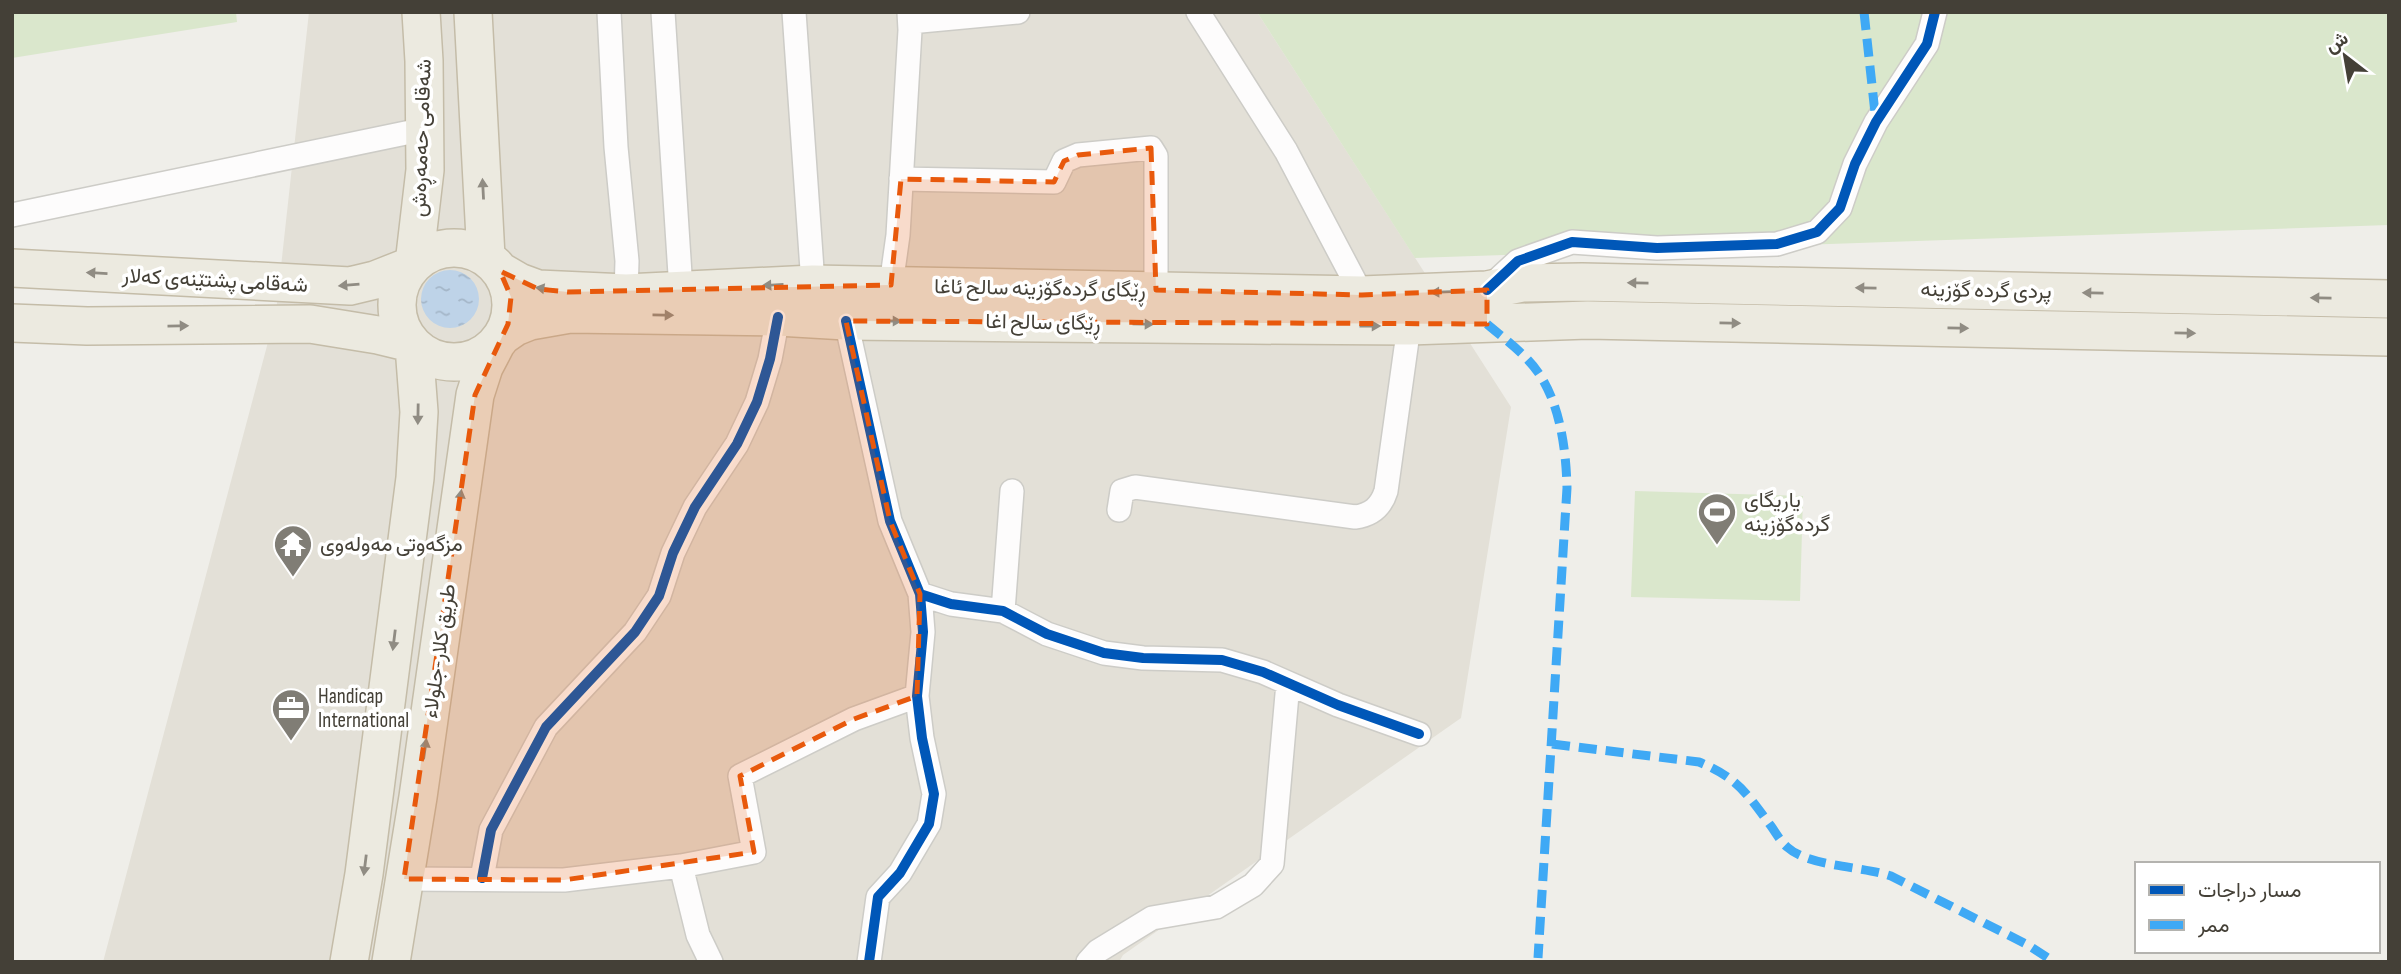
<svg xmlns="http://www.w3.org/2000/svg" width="2401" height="974" viewBox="0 0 2401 974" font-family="'Sofia Sans Condensed',Vazirmatn,sans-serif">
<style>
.residential{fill:#e3e0d7}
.grass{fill:#dae7cc}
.water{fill:url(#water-ripples)}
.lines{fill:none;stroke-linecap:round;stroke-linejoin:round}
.minor-casing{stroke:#cdccc7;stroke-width:26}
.trunk-casing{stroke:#c4bca8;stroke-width:40}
.minor{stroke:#fdfcfc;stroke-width:23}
.trunk{stroke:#eceae0;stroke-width:37}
.quiet{stroke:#3fa9f5;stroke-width:9;stroke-dasharray:18 9;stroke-linecap:butt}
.cycleway-casing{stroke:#fff;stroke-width:15}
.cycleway{stroke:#0057b8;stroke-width:10}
.oneway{fill:#908c83}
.marked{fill:#e8590c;fill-opacity:0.2;stroke:#e8590c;stroke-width:5;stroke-dasharray:14 9;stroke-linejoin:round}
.labels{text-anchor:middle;stroke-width:7;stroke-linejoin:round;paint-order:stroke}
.street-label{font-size:21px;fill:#444037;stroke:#fff}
.poi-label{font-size:21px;fill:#444037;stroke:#fff;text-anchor:start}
</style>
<defs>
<pattern id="water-ripples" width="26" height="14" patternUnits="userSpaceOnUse" patternTransform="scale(1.75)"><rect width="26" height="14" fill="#bed3e8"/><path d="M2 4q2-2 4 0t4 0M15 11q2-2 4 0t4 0" fill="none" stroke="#a4b6c8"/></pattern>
</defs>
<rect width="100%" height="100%" fill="#efeee9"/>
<path class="residential" d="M309,12h948l254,395 -50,311 -338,237 -4,7h-1016l173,-650z"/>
<path class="grass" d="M12,12h224l1,10 -225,36z
M1257,12h1132v213l-974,33z
M1635,491l168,5 -3,105 -169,-4z"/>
<path class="water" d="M421 299a29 29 0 1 1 58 0a29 29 0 1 1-58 0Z"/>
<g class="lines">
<g class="minor-casing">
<path id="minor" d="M609,12l7,135 11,114 -1,32
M663,12l18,278
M794,12l19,272
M1198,12l88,139 76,144
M910,22l108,-10
M901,179l153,3 10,-21 14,-6 73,-7 5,8v134
M12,215l413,-86
M891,285l7,-50 12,-205 -1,-18
M1492,285l26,-24 54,-19 85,6 120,-4 40,-12 23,-24 15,-44 21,-42 51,-78 8,-32
M846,321l44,200 30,73 3,38 -6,64 5,42 12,56 -5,30 -29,49 -22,24 -9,65
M1119,510l3,-19 13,-4 220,30c16,-2 26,-10 31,-26l23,-165
M920,594l31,10 52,7 44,23 57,19 39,5 79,2 41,12 75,33 81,29
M1003,611l9,-120
M681,866l17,69 13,27
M482,878l9,-48 55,-103 89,-95 24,-36 14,-43 22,-46 42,-63 20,-42 13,-43 8,-42
M404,879l160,1 117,-14 73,-14 -14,-76 114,-57 63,-23
M1088,962l10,-11 54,-33 64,-11 37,-22 19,-21 16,-181"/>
</g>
<g class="trunk-casing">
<path id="trunk" d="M473,12l13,245
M397 305a57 57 0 1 1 114 0a57 57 0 1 1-114 0Z
M414,264l11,-94 -1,-109 -3,-49
M12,268l338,18 25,-6 38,-15
M500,271l19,11 19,7 88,4 187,-9 549,11 125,-5 35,-7 60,-1 807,17
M12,323l75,3 223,-2 68,11 33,8
M502,336l13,-9 15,-6 40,-7 208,3 68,4 406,4 157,1 179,-6 801,17
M349,962l15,-88 51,-396 4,-66 -5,-66
M391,962l27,-165 57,-402 9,-28 12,-23"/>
</g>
<use href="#minor" class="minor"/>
<use href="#trunk" class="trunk"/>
<path class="quiet" d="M1864,12l12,110
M1487,324c14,12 29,23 41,36 31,32 38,86 39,128l-29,470
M1552,744l147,18c39,16 48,32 72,64 5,7 10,16 16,21 22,20 75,19 104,29l137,69 26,17"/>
<g class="cycleway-casing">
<path id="cycleway" d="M1487,290l31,-29 54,-19 85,6 120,-4 40,-12 23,-24 15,-44 21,-42 51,-78 8,-32
M846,321l44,200 30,73 3,38 -6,64 5,42 12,56 -5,30 -29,49 -22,24 -9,65
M920,594l31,10 52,7 44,23 57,19 39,5 79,2 41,12 75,33 81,29
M482,878l9,-48 55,-103 89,-95 24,-36 14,-43 22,-46 42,-63 20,-42 13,-43 8,-42"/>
</g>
<use href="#cycleway" class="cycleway"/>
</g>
<defs><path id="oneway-solid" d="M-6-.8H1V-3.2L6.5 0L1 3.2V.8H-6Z" transform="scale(1.75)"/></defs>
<g class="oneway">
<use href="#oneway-solid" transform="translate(483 189) rotate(-93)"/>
<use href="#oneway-solid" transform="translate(97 273) rotate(-177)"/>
<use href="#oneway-solid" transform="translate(1638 283) rotate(-179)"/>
<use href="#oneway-solid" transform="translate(349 285) rotate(175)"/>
<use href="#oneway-solid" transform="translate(773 285) rotate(177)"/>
<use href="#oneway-solid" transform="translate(1866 288) rotate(-179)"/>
<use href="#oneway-solid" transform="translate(546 289) rotate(-171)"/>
<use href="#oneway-solid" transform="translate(1441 292) rotate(178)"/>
<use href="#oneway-solid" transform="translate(2093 293) rotate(-179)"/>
<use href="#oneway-solid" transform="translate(2321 298) rotate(-179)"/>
<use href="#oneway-solid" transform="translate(663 315) rotate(1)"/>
<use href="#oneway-solid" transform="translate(891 321)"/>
<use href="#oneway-solid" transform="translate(1730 323) rotate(1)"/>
<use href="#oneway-solid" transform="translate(1143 324) rotate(1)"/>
<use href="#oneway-solid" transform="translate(178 326) rotate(-1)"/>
<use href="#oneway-solid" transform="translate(1370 326)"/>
<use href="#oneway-solid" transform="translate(1958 328) rotate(1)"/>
<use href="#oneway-solid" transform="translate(2185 333) rotate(1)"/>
<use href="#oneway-solid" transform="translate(418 414) rotate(91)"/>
<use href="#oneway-solid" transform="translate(460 500) rotate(-82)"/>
<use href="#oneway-solid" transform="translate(394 640) rotate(97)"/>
<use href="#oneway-solid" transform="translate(425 749) rotate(-82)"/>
<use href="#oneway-solid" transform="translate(365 865) rotate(97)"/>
</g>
<path class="marked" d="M1151,148l5,142 206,5 125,-5v34l-641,-3 44,200 30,73 -3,102 -63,23 -114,57 14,76 -190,28 -160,-1 71,-484 33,-71 3,-27 -11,-26 38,18 30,3 323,-7 10,-106 153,3 10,-21 14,-6z"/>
<defs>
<g id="stadium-pin" transform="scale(2.0125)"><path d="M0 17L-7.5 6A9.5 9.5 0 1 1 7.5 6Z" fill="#807d75" stroke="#fff"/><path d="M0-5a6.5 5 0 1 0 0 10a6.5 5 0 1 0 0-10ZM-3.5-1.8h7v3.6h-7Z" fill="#fff"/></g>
<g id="temple-pin" transform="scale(2.0125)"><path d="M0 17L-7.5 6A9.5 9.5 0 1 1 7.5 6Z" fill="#807d75" stroke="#fff"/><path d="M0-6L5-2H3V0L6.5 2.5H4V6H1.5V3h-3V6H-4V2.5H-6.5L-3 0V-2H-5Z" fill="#fff"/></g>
<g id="office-pin" transform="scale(2.0125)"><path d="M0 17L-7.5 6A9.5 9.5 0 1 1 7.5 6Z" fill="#807d75" stroke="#fff"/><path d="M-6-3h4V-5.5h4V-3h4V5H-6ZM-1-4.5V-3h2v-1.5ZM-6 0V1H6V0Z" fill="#fff"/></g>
</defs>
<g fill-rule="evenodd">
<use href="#stadium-pin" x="1717" y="512"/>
<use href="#temple-pin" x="293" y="544"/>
<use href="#office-pin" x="291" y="708"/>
</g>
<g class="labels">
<g class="street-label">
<text transform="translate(421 138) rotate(-88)" y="7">شەقامی حەمەڕەش</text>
<text transform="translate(215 280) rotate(3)" y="7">شەقامی پشتێنەی کەلار</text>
<text transform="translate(1040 288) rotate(1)" y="7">ڕێگای گردەگۆزینە سالح ئاغا</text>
<text transform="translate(1986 290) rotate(1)" y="7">پردی گردە گۆزینە</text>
<text transform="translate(1043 322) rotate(1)" y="7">ڕێگای سالح اغا</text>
<text transform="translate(439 651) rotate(-82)" y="7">طريق كلار-جلولاء</text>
</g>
<g class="poi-label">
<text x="1744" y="507">یاریگای<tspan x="1744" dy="24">گردەگۆزینە</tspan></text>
<text x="320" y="551">مزگەوتی مەولەوی</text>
<text x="318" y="703">Handicap<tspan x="318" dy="24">International</tspan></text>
</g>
</g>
<rect width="2401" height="974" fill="none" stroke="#444037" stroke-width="28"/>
<rect x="2135" y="862" width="245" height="91" fill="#ffffff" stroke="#b4b3af" stroke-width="2"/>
<rect x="2149" y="885" width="35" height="10" fill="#0057b8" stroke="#b4b3af" stroke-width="2"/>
<text x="2198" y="897" font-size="21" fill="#444037">مسار دراجات</text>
<rect x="2149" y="920" width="35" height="10" fill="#3fa9f5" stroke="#b4b3af" stroke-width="2"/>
<text x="2198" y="932" font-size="21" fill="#444037">ممر</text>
<g transform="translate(2345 56) rotate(329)" stroke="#ffffff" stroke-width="5" paint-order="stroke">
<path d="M0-5L12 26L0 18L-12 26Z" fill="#444037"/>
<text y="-10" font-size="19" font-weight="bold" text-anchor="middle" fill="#444037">ش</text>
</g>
</svg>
